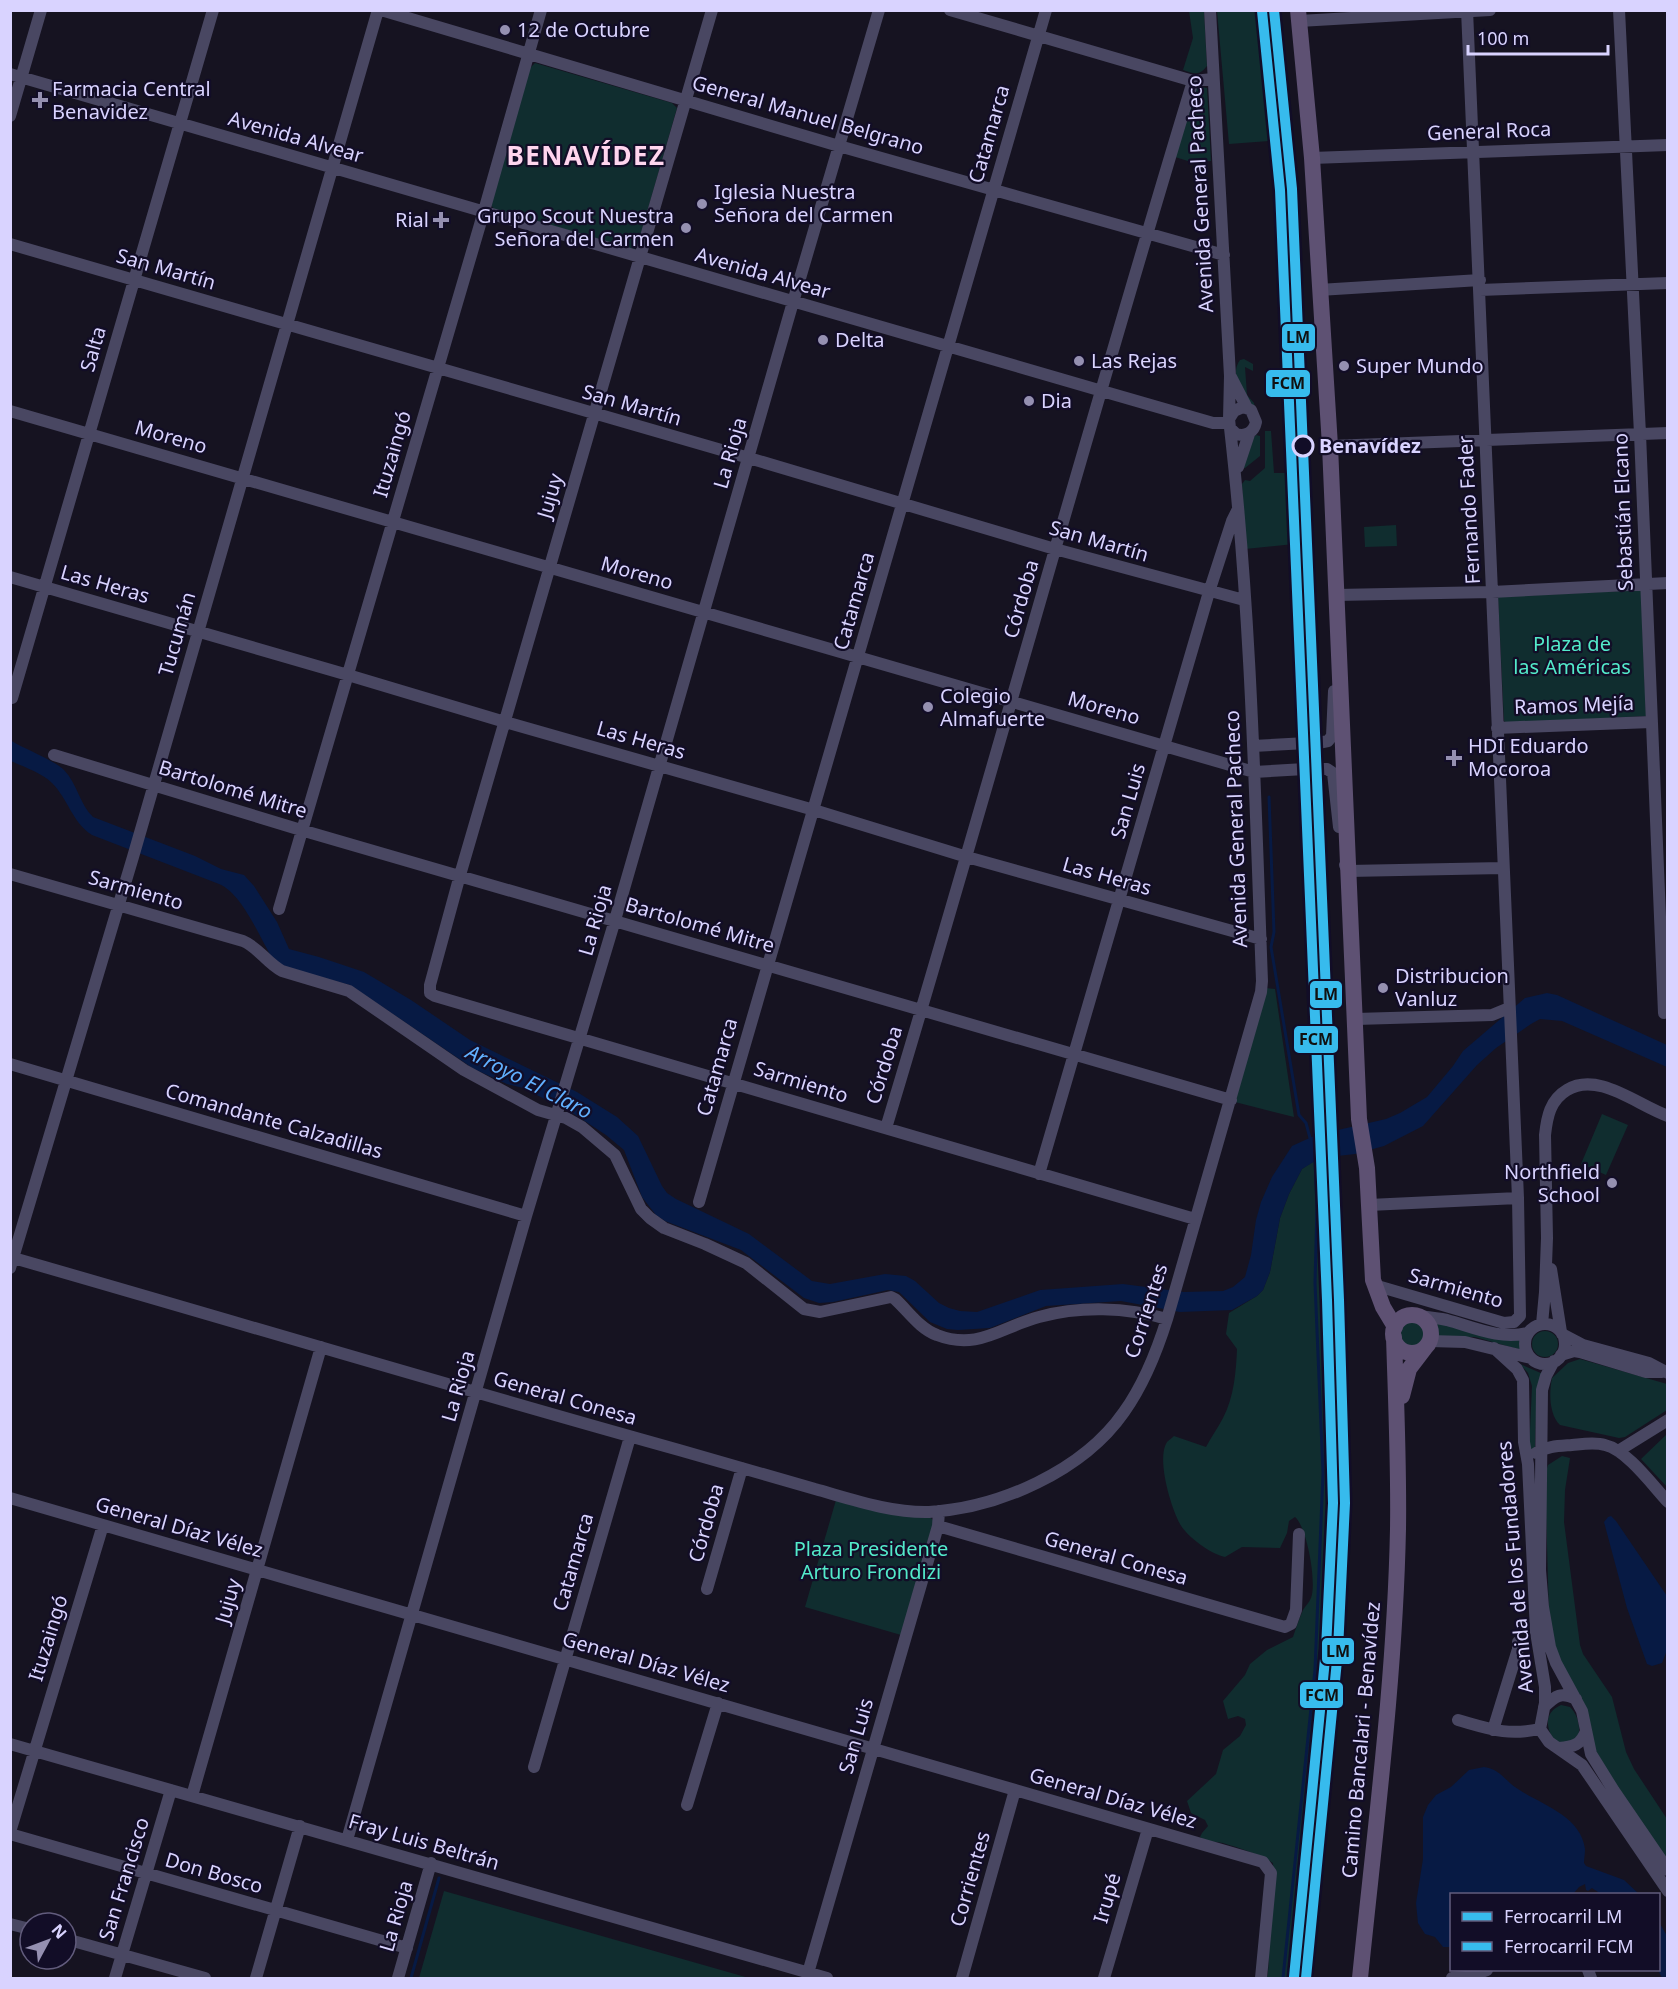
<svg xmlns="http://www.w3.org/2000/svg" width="1678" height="1989" viewBox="0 0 1678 1989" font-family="'Noto Sans',sans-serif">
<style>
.green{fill:#102d2f}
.water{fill:#071a44}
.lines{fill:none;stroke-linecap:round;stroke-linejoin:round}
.stream{stroke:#071a44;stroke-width:3}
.minor{stroke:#494762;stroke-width:12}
.major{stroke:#5e5173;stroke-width:16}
.rail-1-casing{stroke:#120d27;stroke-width:15}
.rail-2-casing{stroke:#120d27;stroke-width:15}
.rail-1{stroke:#37bbed;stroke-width:10}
.rail-2{stroke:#37bbed;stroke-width:10}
.poi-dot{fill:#9590b1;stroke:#120d27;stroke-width:2}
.stop-dot{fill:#120d27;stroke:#d9d3ff;stroke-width:3}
.labels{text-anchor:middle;stroke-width:4.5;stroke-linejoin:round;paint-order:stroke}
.poi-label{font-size:20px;fill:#d9d3ff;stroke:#120d27;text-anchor:start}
.street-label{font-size:20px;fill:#d9d3ff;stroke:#120d27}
.stop-label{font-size:20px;font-weight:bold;fill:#d9d3ff;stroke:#120d27;text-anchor:start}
.park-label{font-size:20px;fill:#53eaca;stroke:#120d27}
.water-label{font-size:21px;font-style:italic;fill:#61b0ff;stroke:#120d27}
.district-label{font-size:26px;font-weight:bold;letter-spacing:1.5px;fill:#ffd5ee;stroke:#120d27}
.line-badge{stroke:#120d27;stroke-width:2}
.pale-badge-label{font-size:16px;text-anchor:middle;font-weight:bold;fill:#111}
</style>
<rect width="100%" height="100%" fill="#161321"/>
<path class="green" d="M1189,11h15l3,55c-8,10 -13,8 -24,4l10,-32z
M1217,11h40l12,130 -40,3z
M535,63l137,40 5,5 -40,139 -3,2 -140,-40 -3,-4 38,-136z
M1196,86l11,2 4,73 -20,1 -16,-5z
M1244,359l9,5v7l-8,-4 2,28 7,8 1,6c-10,-14 -27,-32 -15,-49z
M1265,431h6l3,42h18l2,71 -49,5 -3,-65 3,-4 5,1 15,-13z
M1256,435l4,1v20l-15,12h-3l6,-25z
M1396,525l1,21 -32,1 -1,-20z
M1641,590l5,126 -139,7 -3,-2 -6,-124z
M1266,988l9,1 19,128 -59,-15z
M1602,1114l26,11 -22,50 -25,-11z
M1317,1159l3,17 2,76 3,32 3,229 -10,185 -19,200 -5,80h-27c3,-16 1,-26 1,-43 0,-24 6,-48 5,-72 -14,-9 -34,-15 -50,-20 -8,-2 -16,0 -23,-6l2,-4 6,-7 -3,-6 -14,-7 -4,-12 29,-27 7,-24 17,-14 6,-11 -1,-6 -7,-3 -10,3 -5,-18 22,-26 5,-11 17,-14 26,-13c3,-9 6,-18 10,-27 2,-4 6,-7 8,-12 6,-15 -4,-71 -16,-81l-6,4 -2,12 -7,15 -38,-1 -17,10c-14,-3 -38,-20 -45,-33 -9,-16 -24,-66 -13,-82 2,-2 5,-4 7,-6l32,11c5,-10 12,-19 17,-29 11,-21 13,-46 14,-69l-11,-15 3,-21 28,-17 6,-6 7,-18 10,-54 9,-24 13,-25z
M1401 1334a13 13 0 1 1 26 0a13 13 0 1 1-26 0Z
M1436,1323l47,12 37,5 1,10 -46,-13h-39z
M1532 1344a13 13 0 1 1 26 0a13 13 0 1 1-26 0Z
M1580,1359l87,25v26l-42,27 -6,1 -59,-13c-11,-11 -11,-32 -8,-47l16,-15z
M1520,1364l23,10 -6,12 -2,61 -6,5 3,-66 -4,-13z
M1667,1434v53l-26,-28z
M1562,1456l8,2 -5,32 -1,32 16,123 3,9 29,43 14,55 8,17 33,50v45l-43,-63 -28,-50 -43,-108 -4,-28 -4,-141 3,-9z
M836,1500l93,16 6,6 -34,113 -96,-28z
M1561,1705l9,2c9,9 12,24 6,35h-21c-9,-14 -12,-29 6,-37z
M444,1891l305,87h-330z"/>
<path class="water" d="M10,740c14,9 44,20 54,30 13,13 16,35 29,47l102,39 26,13 23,6 10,11 23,36 12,27 30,8 45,15 47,28 59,40 107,52 40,25 21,19 24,50 5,7 9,6 73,35 63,47 18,3 55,-10 21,2 9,5 24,22 10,5 11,3 17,1 63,-22 83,-6 61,8 39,-1 10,-4 12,-10 6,-22 5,-35 5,-18 11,-25 20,-31 24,-11 70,-16 14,-6 27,-16 26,-31 10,-15 62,-53 22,-5 10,2 110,50v22l-105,-46 -22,-2 -9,5 -35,24 -19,17 -54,61 -39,20 -29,8 -35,4 -18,11 -13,25 -9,24 -10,54 -7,18 -6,6 -25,14 -52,2 -59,-11 -75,5 -56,22 -32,2 -11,-1 -17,-7 -31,-30 -11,-2 -55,12 -14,1 -15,-5 -63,-48 -76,-29 -9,-6 -14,-18 -18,-47 -18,-15 -32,-21 -51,-26 -16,-4 -33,-15 -124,-84 -70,-19 -6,-5c-14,-22 -31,-67 -55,-77l-127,-49c-20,-13 -24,-36 -40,-52 -10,-10 -28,-16 -41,-22z
M1611,1516l5,5 51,75v54l-5,13 -10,3 -5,-2 -20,-56 -23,-86 4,-5z
M1484,1767c16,2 21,14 34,22 24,16 63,27 67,60 0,5 -1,10 -1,14l2,3 38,14 15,14h-38l-9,-6 -4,3 -2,-1 -1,-6 -6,3 -6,7h-121l-1,53h-8l-8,-10 -10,-3 -7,-11 -2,-20 7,-44v-42l5,-12 8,-10 15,-8 18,-17z
M1659,1922l8,14v42h-5l-4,-8z"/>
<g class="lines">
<path class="stream" d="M1269,797l5,135 -3,15 28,168 7,8 4,15
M411,1978l28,-100
M1283,1978l32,-308 8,-197 -8,-190 2,-76 -2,-46"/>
<path class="minor" d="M381,10l458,136 385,109
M712,10l-252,865 -30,110v8l5,3 760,223
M950,10l243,71 20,-2
M1210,10l20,366 -1,43 1,9 6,6c10,3 18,-2 20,-12l-5,-12 -8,-3 -9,4 -5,8
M1619,10l21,424 24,579
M1299,21l191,-11
M10,74l1092,317 111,32h16
M10,116l31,-106
M1312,158l356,-13
M10,244l739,214 306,91 189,51
M1319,290l161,-10
M1480,290l188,-7
M1231,377l16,31
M10,411l1244,361 51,-3
M1330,446l338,-13
M1238,467l11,-33
M10,577l338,98 157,47 309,88 153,47 294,82
M1336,595l156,-3 176,-9
M12,698l201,-688
M1497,728l154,-6
M1318,743l10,-2 4,-5 2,-45
M1253,746l54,-3
M54,755l247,75 930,270
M1318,769h9l6,4 6,54
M1345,865l3,6 155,-3
M10,874l233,67c15,6 24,22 39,30l67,20 115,79 74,40 28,8 16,9 33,28 26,54 9,9 14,10 41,16 41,19 58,46 16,3 71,-15 4,2c13,12 25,30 42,36 41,16 64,-8 102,-18 41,-11 87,-10 128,2
M279,909l205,-698 57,-201
M1356,1019l136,-4 17,-7
M10,1064l516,152
M886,1128c105,-348 201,-699 307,-1047
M1039,1174l170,-582 23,-71 5,-10
M699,1202l347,-1192
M1369,1205l149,-7
M10,1257c223,64 446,131 669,193 46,13 91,26 136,39 36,10 76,24 114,23 70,-4 154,-41 195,-100 20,-28 33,-61 43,-93l94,-327 1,-11c-7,-184 -11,-370 -32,-553
M10,1268l123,-411 245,-847
M1551,1269l10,63
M1374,1285l130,38 10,-1 6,-6 -2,-118 -51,-1188
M1418,1316c9,1 19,2 29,4 26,7 53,20 80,13
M1542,1324l3,-32 2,-54 -2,-103c2,-18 5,-35 22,-45 31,-19 70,15 101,26
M1525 1344a20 20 0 1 1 40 0a20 20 0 1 1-40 0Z
M1562,1334l21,11 66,18 19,10
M1430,1341l35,1 66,16
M1494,1348l23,21 6,11 1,62 4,22 8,168 9,55v16l-5,26 9,13 33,23 86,126
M1561,1355l13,-4 6,1 66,20h16
M1554,1361l-8,15 -4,14 -2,180 3,37 7,40 6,16 26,48 9,43 23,37 54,79
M1618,1451l50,-31
M1536,1453c11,-7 23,-7 36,-8 11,-1 23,-3 33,0 22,5 48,41 63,57
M10,1498l1253,364 8,11 -10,105
M938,1526l347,101 6,-3 5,-14 3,-76
M707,1589l35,-121
M1544,1707c12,-12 17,-15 32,-8
M1458,1720c32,9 49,16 82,9
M1493,1730l25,-81v-7
M10,1744l817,234
M1559,1748c14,-1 22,-3 27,-17
M534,1767l96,-330
M192,1796l129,-449
M687,1805l31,-102
M10,1832l93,-307
M10,1834l397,114
M347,1840l179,-624 89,-296 178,-618 86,-292
M10,1924l20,5
M66,1939l139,39
M1588,1970l3,8
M808,1973l130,-447 1,-15
M115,1978l56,-188
M256,1978l44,-152
M398,1978l33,-115
M962,1978l53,-188
M1104,1978l44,-149
M1452,1978l14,-1
M1464,1978l23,-8"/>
<path class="major" d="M1298,10l14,148 18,288 29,673 8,49 6,112 10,27 12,20
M1393 1334a19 19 0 1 1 38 0a19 19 0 1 1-38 0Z
M1402,1396l7,-27 16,-21
M1360,1978c15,-148 35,-300 38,-449 1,-64 -2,-128 -4,-192"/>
<g class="rail-1-casing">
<path id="rail-1" d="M1274,10l18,179 47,1111 6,203 -7,147 -32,328"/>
</g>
<g class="rail-2-casing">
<path id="rail-2" d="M1262,11l18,179 47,1110 6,203 -7,146 -32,328"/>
</g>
<use href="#rail-1" class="rail-1"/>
<use href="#rail-2" class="rail-2"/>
</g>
<g class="poi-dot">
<circle cx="505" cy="30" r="6"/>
<path d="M37 91h6v6h6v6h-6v6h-6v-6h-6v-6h6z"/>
<circle cx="702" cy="204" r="6"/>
<path d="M438 211h6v6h6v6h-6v6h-6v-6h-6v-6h6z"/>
<circle cx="686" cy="228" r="6"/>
<circle cx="823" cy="340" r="6"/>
<circle cx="1079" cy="361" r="6"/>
<circle cx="1344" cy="366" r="6"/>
<circle cx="1029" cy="401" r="6"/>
<circle cx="928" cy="707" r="6"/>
<path d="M1451 749h6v6h6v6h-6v6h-6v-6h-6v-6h6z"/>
<circle cx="1383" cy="988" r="6"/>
<circle cx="1612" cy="1183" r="6"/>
</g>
<circle class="stop-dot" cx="1303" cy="446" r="10"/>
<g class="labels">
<g class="poi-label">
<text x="517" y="37">12 de Octubre</text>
<text x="52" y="96">Farmacia Central<tspan x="52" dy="23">Benavidez</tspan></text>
<text x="714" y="199">Iglesia Nuestra<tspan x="714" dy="23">Señora del Carmen</tspan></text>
<text x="674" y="223" text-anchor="end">Grupo Scout Nuestra<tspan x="674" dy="23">Señora del Carmen</tspan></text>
<text x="429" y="227" text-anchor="end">Rial</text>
<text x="835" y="347">Delta</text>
<text x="1091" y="368">Las Rejas</text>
<text x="1356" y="373">Super Mundo</text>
<text x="1041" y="408">Dia</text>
<text x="940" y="703">Colegio<tspan x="940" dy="23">Almafuerte</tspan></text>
<text x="1468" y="753">HDI Eduardo<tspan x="1468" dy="23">Mocoroa</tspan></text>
<text x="1395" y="983">Distribucion<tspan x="1395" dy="23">Vanluz</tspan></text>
<text x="1600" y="1179" text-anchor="end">Northfield<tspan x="1600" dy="23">School</tspan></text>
</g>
<g class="street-label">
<text transform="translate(808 115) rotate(16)" y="7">General Manuel Belgrano</text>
<text transform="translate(1489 131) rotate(-2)" y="7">General Roca</text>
<text transform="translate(989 134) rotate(-74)" y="7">Catamarca</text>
<text transform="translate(296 137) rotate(16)" y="7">Avenida Alvear</text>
<text transform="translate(1200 194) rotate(-93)" y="7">Avenida General Pacheco</text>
<text transform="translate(166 269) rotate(16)" y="7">San Martín</text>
<text transform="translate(763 273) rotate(16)" y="7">Avenida Alvear</text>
<text transform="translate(93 349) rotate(-74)" y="7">Salta</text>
<text transform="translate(632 405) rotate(16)" y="7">San Martín</text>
<text transform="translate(171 437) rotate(16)" y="7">Moreno</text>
<text transform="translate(730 453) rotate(-74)" y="7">La Rioja</text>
<text transform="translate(392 454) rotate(-74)" y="7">Ituzaingó</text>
<text transform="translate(550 496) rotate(-74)" y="7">Jujuy</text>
<text transform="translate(1469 510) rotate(-93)" y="7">Fernando Fader</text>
<text transform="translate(1623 512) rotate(-92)" y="7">Sebastián Elcano</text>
<text transform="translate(1099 541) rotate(16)" y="7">San Martín</text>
<text transform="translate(637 573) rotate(16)" y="7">Moreno</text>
<text transform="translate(105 584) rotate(16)" y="7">Las Heras</text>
<text transform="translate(1021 599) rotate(-74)" y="7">Córdoba</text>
<text transform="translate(854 601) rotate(-74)" y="7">Catamarca</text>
<text transform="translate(177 634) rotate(-74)" y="7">Tucumán</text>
<text transform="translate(1574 705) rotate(-2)" y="7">Ramos Mejía</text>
<text transform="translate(1104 708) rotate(16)" y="7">Moreno</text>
<text transform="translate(641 740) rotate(16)" y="7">Las Heras</text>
<text transform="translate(233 789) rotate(17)" y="7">Bartolomé Mitre</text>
<text transform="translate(1128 801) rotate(-74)" y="7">San Luis</text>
<text transform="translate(1236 829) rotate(-92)" y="7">Avenida General Pacheco</text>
<text transform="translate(1107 876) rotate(16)" y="7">Las Heras</text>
<text transform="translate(136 890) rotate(16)" y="7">Sarmiento</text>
<text transform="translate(595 920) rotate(-74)" y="7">La Rioja</text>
<text transform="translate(700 925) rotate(16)" y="7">Bartolomé Mitre</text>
<text transform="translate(884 1065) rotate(-73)" y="7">Córdoba</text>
<text transform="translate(717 1067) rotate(-74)" y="7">Catamarca</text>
<text transform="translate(801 1082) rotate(17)" y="7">Sarmiento</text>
<text transform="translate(274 1121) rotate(16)" y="7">Comandante Calzadillas</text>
<text transform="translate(1456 1288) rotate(16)" y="7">Sarmiento</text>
<text transform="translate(1146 1311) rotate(-72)" y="7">Corrientes</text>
<text transform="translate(458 1386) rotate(-74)" y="7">La Rioja</text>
<text transform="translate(565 1398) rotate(16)" y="7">General Conesa</text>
<text transform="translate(706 1523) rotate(-74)" y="7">Córdoba</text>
<text transform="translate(179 1527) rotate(16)" y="7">General Díaz Vélez</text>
<text transform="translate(1116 1558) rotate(16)" y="7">General Conesa</text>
<text transform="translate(573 1562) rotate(-74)" y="7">Catamarca</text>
<text transform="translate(1515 1567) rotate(-95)" y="7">Avenida de los Fundadores</text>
<text transform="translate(228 1601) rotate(-74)" y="7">Jujuy</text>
<text transform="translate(48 1638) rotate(-73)" y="7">Ituzaingó</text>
<text transform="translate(646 1662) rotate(16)" y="7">General Díaz Vélez</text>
<text transform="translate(856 1736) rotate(-74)" y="7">San Luis</text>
<text transform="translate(1361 1740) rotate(-85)" y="7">Camino Bancalari - Benavídez</text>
<text transform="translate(1113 1798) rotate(16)" y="7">General Díaz Vélez</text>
<text transform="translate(424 1842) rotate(16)" y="7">Fray Luis Beltrán</text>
<text transform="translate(214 1873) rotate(16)" y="7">Don Bosco</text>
<text transform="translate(124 1879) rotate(-73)" y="7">San Francisco</text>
<text transform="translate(970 1879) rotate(-74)" y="7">Corrientes</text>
<text transform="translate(1107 1898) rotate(-74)" y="7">Irupé</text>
<text transform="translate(396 1916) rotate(-74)" y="7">La Rioja</text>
</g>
<g class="stop-label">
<text x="1319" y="453">Benavídez</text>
</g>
<g class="park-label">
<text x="1572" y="651">Plaza de<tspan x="1572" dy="23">las Américas</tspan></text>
<text x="871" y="1556">Plaza Presidente<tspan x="871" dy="23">Arturo Frondizi</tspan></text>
</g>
<g class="water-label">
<text transform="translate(529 1082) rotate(27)" y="7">Arroyo El Claro</text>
</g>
<g class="district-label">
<text x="586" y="165">BENAVÍDEZ</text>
</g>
</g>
<g class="line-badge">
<rect x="1281" y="323" width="35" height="29" rx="6" fill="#37bbed"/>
<rect x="1265" y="369" width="46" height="29" rx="6" fill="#37bbed"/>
<rect x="1309" y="980" width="34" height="29" rx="6" fill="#37bbed"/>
<rect x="1293" y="1025" width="46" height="29" rx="6" fill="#37bbed"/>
<rect x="1321" y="1637" width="34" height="28" rx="6" fill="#37bbed"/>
<rect x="1299" y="1681" width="45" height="28" rx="6" fill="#37bbed"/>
</g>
<g class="pale-badge-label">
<text x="1298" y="343">LM</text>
<text x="1288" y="389">FCM</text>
<text x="1326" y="1000">LM</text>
<text x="1316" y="1045">FCM</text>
<text x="1338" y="1657">LM</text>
<text x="1322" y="1701">FCM</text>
</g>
<rect width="1678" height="1989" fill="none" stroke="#d9d3ff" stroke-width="24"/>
<rect x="1450" y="1893" width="210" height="78" fill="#120d27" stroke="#625c7d" stroke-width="1.5"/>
<rect x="1462" y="1912" width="30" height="9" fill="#37bbed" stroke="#625c7d" stroke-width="1.5"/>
<text x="1504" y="1923" font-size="18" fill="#d9d3ff">Ferrocarril LM</text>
<rect x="1462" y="1942" width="30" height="9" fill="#37bbed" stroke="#625c7d" stroke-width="1.5"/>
<text x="1504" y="1953" font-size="18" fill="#d9d3ff">Ferrocarril FCM</text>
<g transform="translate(48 1941) rotate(49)"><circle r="28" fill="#120d27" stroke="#625c7d" stroke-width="1.5"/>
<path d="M0-4.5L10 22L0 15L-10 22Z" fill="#9590b1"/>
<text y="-9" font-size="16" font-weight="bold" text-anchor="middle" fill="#d9d3ff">N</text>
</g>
<path d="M1468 45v9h140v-9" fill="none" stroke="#d9d3ff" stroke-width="3"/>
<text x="1477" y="45" font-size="18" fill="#d9d3ff" stroke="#120d27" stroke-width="4.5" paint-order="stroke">100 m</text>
</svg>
